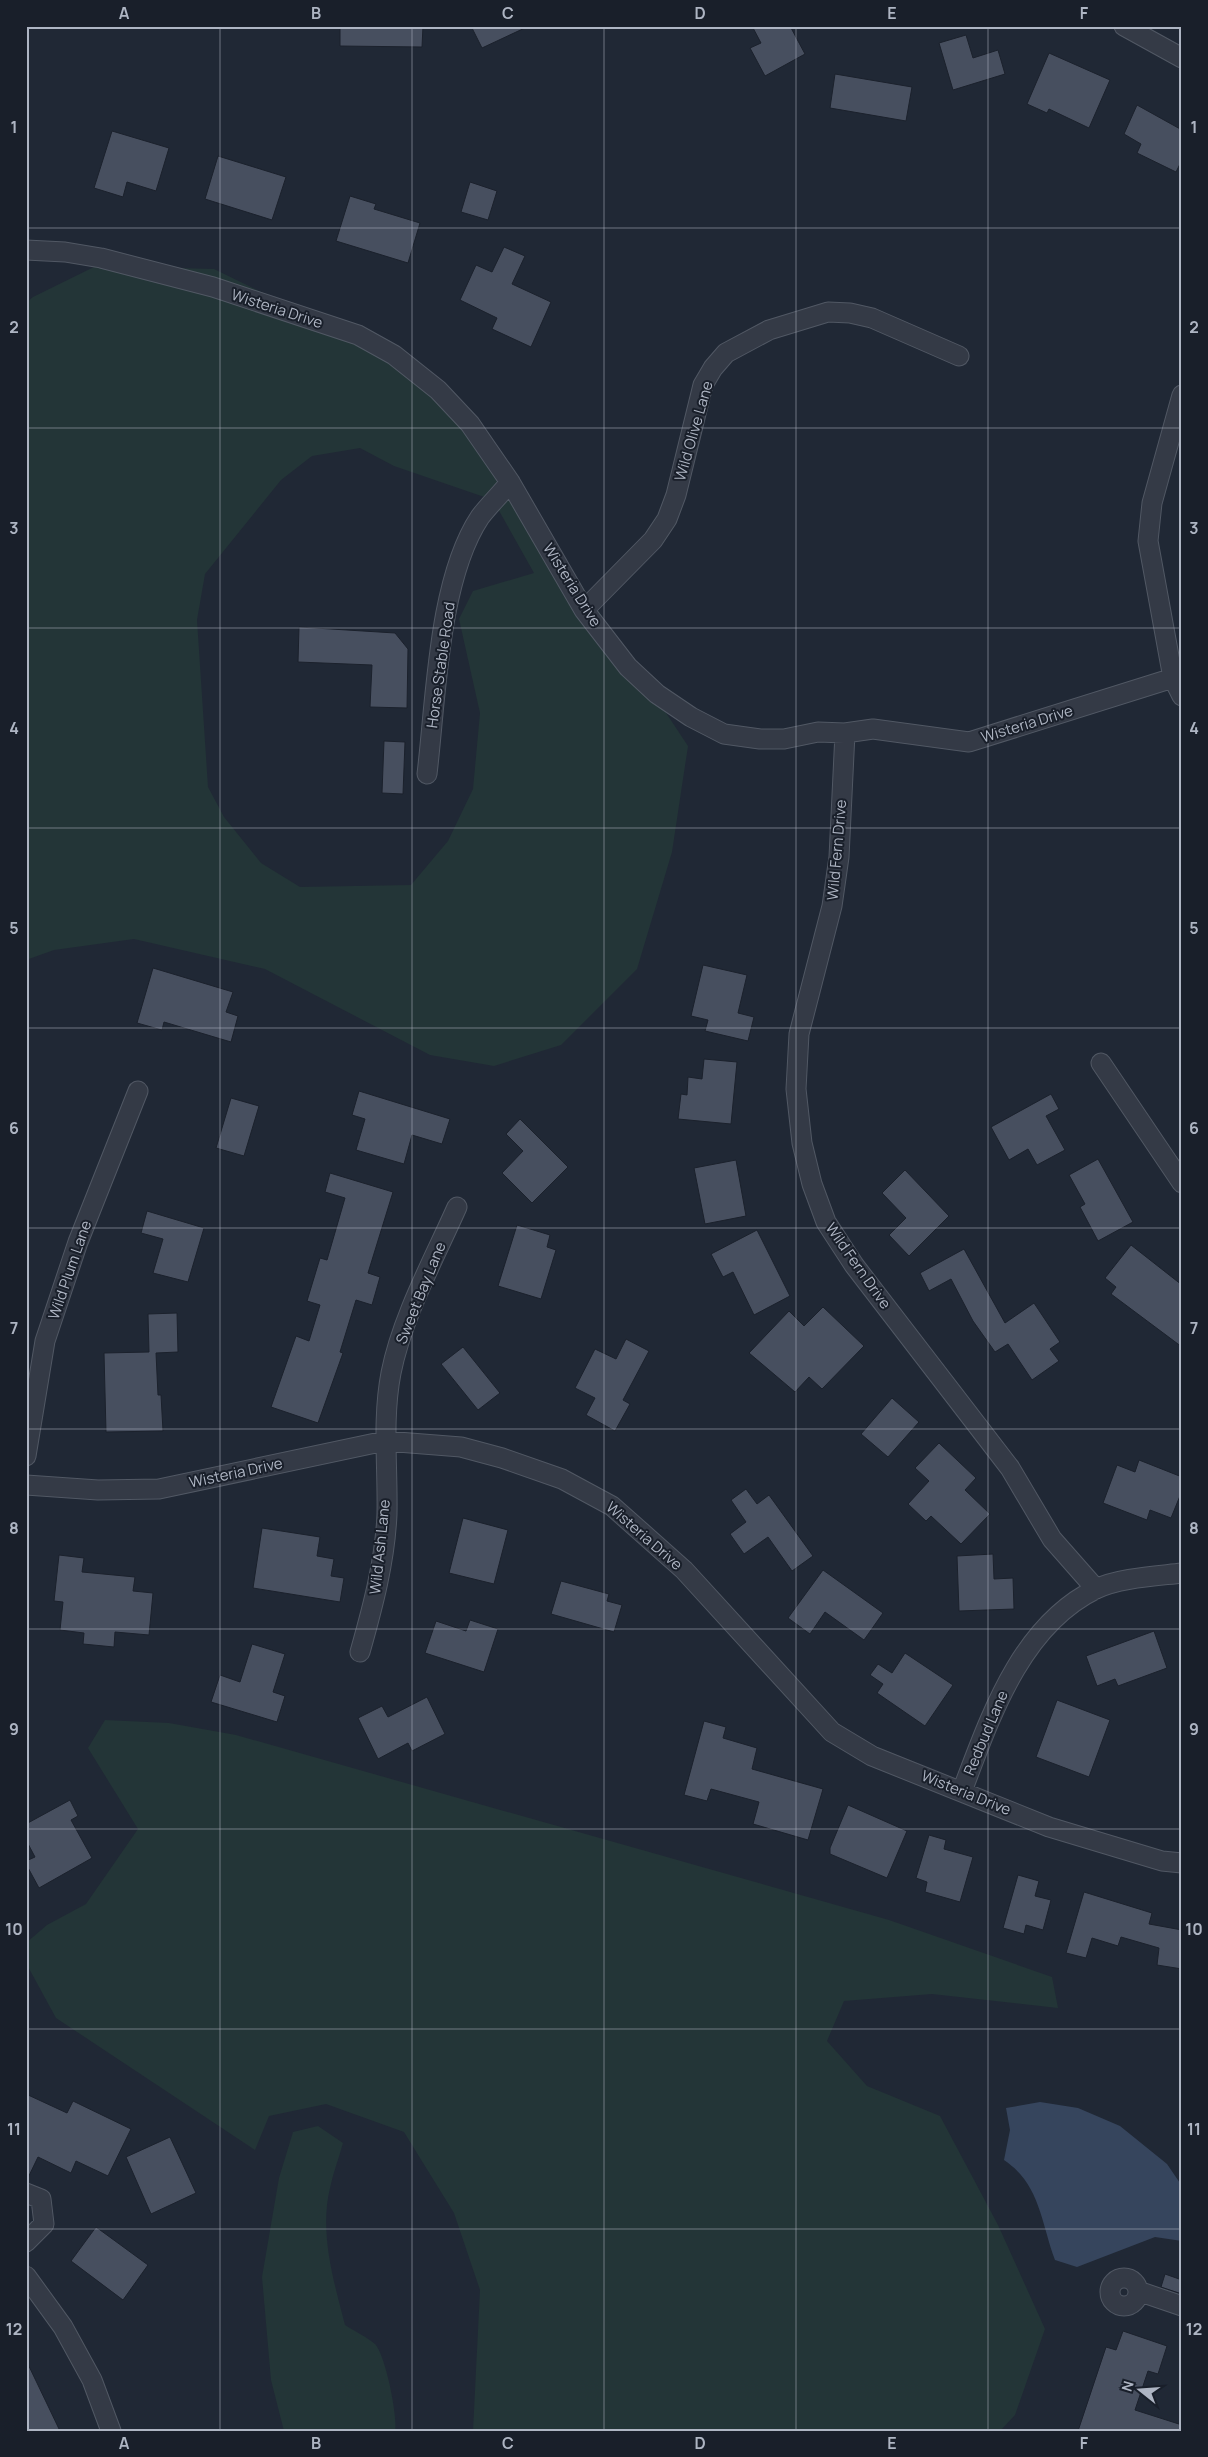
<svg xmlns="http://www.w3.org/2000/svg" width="1208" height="2457" viewBox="0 0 1208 2457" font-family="Manrope,sans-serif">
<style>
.green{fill:#233537;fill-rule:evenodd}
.water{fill:#36455d}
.building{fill:#474f5f;stroke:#1b212c}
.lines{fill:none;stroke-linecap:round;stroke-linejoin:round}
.minor-casing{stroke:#515864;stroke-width:21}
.minor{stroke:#343a46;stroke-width:19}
.grid{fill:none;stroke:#aeb5c3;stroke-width:1;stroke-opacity:0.55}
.labels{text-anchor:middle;stroke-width:4;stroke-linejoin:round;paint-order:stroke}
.street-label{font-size:15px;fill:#aeb5c3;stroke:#191f2a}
.neatline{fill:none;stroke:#aeb5c3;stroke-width:2}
.grid-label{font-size:16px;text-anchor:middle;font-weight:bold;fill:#aeb5c3}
</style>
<rect width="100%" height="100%" fill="#202835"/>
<path class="green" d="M96,266l118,3 176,86 66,41 232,350 -16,106 -35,117 -76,76 -67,21 -64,-11 -165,-86 -131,-30 -80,11 -28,10v-657l7,-6zM360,448l34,18 99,34 41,73 -61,18 -14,28 21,94 -7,76 -25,52 -37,44 -111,2 -39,-24 -37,-46 -16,-30 -11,-167 8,-46 76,-94 31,-24z
M105,1720l64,3 67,12 653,185 163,57 6,31 -126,-14 -88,7 -17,40 40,45 73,30 58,109 47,104 -30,86 -15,16h-527l7,-141 -26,-77 -50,-81 -78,-28 -57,12 -14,34 -199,-132 -30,-55v-20l21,-18 39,-21 52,-75 -50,-81z
M318,2126l25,17c-4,15 -10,30 -13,45 -11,45 4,94 15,137 9,6 22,12 30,19 10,10 23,72 20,87h-111l-13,-51 -9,-103 17,-99 14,-46z"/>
<path class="water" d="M1040,2102l38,6 42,18 47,38 15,22v55l-27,-4 -78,30 -22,-7c-14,-38 -15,-76 -51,-100l6,-30 -4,-22z"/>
<path class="building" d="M340,26h83l-1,21 -82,-1z
M471,26h58l-47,22z
M752,26h38l15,28 -40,22 -15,-28 11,-5z
M966,35l7,23 25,-8 7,24 -52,16 -14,-47z
M1049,53l61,27 -21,48 -40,-19 -2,4 -20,-9z
M835,74l77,13 -6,34 -76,-13z
M1137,105l45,25v30l-6,12 -39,-19 4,-9 -17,-10z
M112,131l57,17 -13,43 -29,-9 -4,15 -29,-9z
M218,156l68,21 -14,43 -67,-21z
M470,182l27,9 -9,29 -27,-8z
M350,196l26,8 -2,5 46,14 -12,40 -72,-22z
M504,247l21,9 -13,28 39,18 -20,45 -39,-18 5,-11 -37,-18 16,-35 16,7z
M299,627l96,6 13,16 -1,59 -37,-1 2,-42 -74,-3z
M384,741l21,1 -2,52 -21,-1z
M703,965l44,10 -9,38 16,4 -6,24 -43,-10 3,-11 -17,-4z
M153,968l80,24 -7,20 12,4 -7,26 -67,-20 -2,8 -25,-7z
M704,1059l33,3 -6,62 -53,-5 3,-25 6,1 1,-18 14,2z
M359,1091l91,28 -8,25 -30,-9 -8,29 -48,-14 9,-31 -13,-4z
M1051,1094l8,15 -13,7 19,34 -28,15 -9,-16 -19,11 -18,-33z
M231,1098l28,8 -15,50 -28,-8z
M520,1119l48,48 -36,36 -30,-30 21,-22 -17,-17z
M1098,1159l35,63 -35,19 -18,-34 5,-3 -16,-29z
M736,1160l10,56 -41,8 -11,-56z
M905,1170l44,46 -40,40 -20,-21 17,-17 -24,-25z
M330,1173l63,19 -25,81 12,4 -8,28 -16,-5 -16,52 3,1 -25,70 -47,-16 25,-71 13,5 11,-36 -13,-4 13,-43 7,2 18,-62 -20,-6z
M147,1211l57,17 -16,54 -35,-9 10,-34 -22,-6z
M517,1225l33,10 -3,12 9,3 -15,49 -43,-13z
M757,1230l33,66 -36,19 -21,-43 -10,5 -12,-23z
M1131,1245l51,40v62l-71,-53 5,-7 -11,-9z
M964,1249l41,74 29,-20 26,39 -10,7 9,12 -27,19 -24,-36 -13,8 -22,-31 -22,-42 -22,12 -9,-18z
M823,1307l41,39 -42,43 -13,-12 -14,15 -46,-39 40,-42 15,15z
M177,1313l1,39 -22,1 2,42h3l2,36 -57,1 -2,-79 45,-1 -1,-38z
M626,1339l23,12 -26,49 7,4 -15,27 -29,-16 9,-17 -20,-10 20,-39 21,10z
M463,1347l37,46 -22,17 -37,-46z
M892,1398l27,24 -31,35 -27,-23z
M939,1443l37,35 -11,12 25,24 -29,30 -30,-28 -5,5 -18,-17 21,-23 -14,-13z
M1139,1460l43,17v14l-11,27 -21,-8 -3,10 -44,-17 14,-38 18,7z
M746,1489l11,15 12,-9 44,61 -21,15 -24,-34 -24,17 -14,-20 16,-12 -15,-22z
M463,1518l45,12 -14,54 -45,-11z
M262,1528l58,9 -3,19 17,3 -3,17 13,2 -4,24 -87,-14z
M993,1554l1,25 19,-1 1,31 -55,2 -2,-55z
M59,1555l25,3 -2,14 53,5 -2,14 20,2 -4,42 -34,-3 -1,15 -31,-3 1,-11 -24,-3 3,-28 -9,-1z
M823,1570l60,43 -19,27 -39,-28 -15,22 -22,-16z
M561,1581l48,13 -2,7 15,4 -8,27 -63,-18z
M470,1620l28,9 -14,43 -59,-19 11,-32 30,10z
M1154,1631l13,37 -49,18 -3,-7 -18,7 -11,-30z
M252,1644l33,10 -12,38 12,4 -8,26 -66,-20 9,-27 20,7z
M905,1653l48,32 -28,41 -48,-33 6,-9 -13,-9 8,-11 14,9z
M427,1697l18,37 -33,17 -4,-8 -30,16 -20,-41 24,-12 6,11z
M1057,1700l53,20 -21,57 -53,-20z
M704,1721l22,6 -3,11 34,10 -5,21 71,20 -15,51 -55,-16 6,-22 -48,-13 -4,12 -23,-6z
M70,1800l8,16 -7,4 21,38 -53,30 -13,-24v-3l9,-4 -9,-17v-16z
M848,1805l59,26 -20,47 -57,-24v-6z
M929,1835l17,5 -2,9 29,8 -13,45 -35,-10 2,-10 -11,-4z
M1018,1875l21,6 -4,15 16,4 -8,30 -17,-5 -2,9 -21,-6z
M1084,1892l68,21 -3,11 33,6v39l-25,-4 2,-17 -38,-11 -3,9 -26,-8 -6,20 -20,-5z
M26,2094l41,19 6,-12 58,28 -23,47 -32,-15 -5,12 -33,-16 -12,25z
M170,2137l26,56 -45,21 -25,-57z
M96,2227l52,38 -25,35 -52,-39z
M1165,2274l17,6v14l-21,-7z
M1123,2331l44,15 -9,28 -10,-3 -13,39 47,15v6h-104l28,-84 10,3z
M26,2360l34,71h-34z"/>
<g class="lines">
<g class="minor-casing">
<path id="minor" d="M1124,26l58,32
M26,250l39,2 36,6 112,29 145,48 36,20 44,35 32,34 40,58 74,128 44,57 29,27 34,23 33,17 36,5h24l34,-7 27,1 28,-4 96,13 204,-64
M1182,395l-30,108 -4,38 25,137 9,18
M584,610l69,-70 14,-21 9,-24 27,-110 10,-17 13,-15 43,-23 59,-18 22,1 22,5 87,38
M845,733l-6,124 -7,49 -33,128 -3,55 6,54 10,41 14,38 28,43 156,203 42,71 44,50
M427,774c9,-74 11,-194 53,-257 9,-12 21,-23 30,-35
M1101,1063l81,120
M26,1456l19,-115 33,-99 60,-151
M26,1485l72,5 61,-1 226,-48 76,6 41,11 60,21 50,27 72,64 148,162 40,24 177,71 113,34 20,2
M360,1652c13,-46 25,-91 27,-138 1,-48 -5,-94 4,-141 11,-56 43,-114 66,-166
M962,1791c28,-73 58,-165 134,-202 22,-11 61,-13 86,-16
M26,2193l15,6 3,25 -18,18
M26,2276l37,51 29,53 19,51
M1110 2292a14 14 0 1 1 28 0a14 14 0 1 1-28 0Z
M1138,2291l44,15"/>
</g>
<use href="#minor" class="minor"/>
</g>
<path class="grid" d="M220,26v2405M412,26v2405M604,26v2405M796,26v2405M988,26v2405M26,228h1156M26,428h1156M26,628h1156M26,828h1156M26,1028h1156M26,1228h1156M26,1429h1156M26,1629h1156M26,1829h1156M26,2029h1156M26,2229h1156"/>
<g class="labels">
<g class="street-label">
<text transform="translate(277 309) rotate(18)" y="5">Wisteria Drive</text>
<text transform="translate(694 431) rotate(-74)" y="5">Wild Olive Lane</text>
<text transform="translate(572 585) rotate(58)" y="5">Wisteria Drive</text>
<text transform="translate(441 665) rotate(-82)" y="5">Horse Stable Road</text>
<text transform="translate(1027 724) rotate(-17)" y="5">Wisteria Drive</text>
<text transform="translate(837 850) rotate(-85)" y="5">Wild Fern Drive</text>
<text transform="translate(858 1266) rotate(55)" y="5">Wild Fern Drive</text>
<text transform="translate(70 1270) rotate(-71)" y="5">Wild Plum Lane</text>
<text transform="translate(421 1293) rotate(-68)" y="5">Sweet Bay Lane</text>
<text transform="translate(236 1473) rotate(-12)" y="5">Wisteria Drive</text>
<text transform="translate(644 1536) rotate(41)" y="5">Wisteria Drive</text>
<text transform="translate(380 1547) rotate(-84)" y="5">Wild Ash Lane</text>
<text transform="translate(986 1733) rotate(-67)" y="5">Redbud Lane</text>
<text transform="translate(966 1793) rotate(22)" y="5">Wisteria Drive</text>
</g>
</g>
<rect width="1208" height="2457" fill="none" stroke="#191f2a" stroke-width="55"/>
<g transform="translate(1140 2390) rotate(287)" stroke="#191f2a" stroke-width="4" paint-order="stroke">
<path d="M0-4L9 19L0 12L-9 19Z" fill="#aeb5c3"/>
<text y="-8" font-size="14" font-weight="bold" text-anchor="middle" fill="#aeb5c3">N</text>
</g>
<rect x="28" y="28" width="1152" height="2402" class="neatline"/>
<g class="grid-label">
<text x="124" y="19">A</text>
<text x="316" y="19">B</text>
<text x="508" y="19">C</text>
<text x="700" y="19">D</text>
<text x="892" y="19">E</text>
<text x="1084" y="19">F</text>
<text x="14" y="133">1</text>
<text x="1194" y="133">1</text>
<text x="14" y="333">2</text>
<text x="1194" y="333">2</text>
<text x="14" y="534">3</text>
<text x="1194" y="534">3</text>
<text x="14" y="734">4</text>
<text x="1194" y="734">4</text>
<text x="14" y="934">5</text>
<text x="1194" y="934">5</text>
<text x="14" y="1134">6</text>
<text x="1194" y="1134">6</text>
<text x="14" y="1334">7</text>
<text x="1194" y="1334">7</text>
<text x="14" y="1534">8</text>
<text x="1194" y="1534">8</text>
<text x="14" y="1735">9</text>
<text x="1194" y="1735">9</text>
<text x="14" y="1935">10</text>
<text x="1194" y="1935">10</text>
<text x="14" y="2135">11</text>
<text x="1194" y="2135">11</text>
<text x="14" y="2335">12</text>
<text x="1194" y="2335">12</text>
<text x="124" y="2449">A</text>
<text x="316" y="2449">B</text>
<text x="508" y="2449">C</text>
<text x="700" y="2449">D</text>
<text x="892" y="2449">E</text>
<text x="1084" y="2449">F</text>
</g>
</svg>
